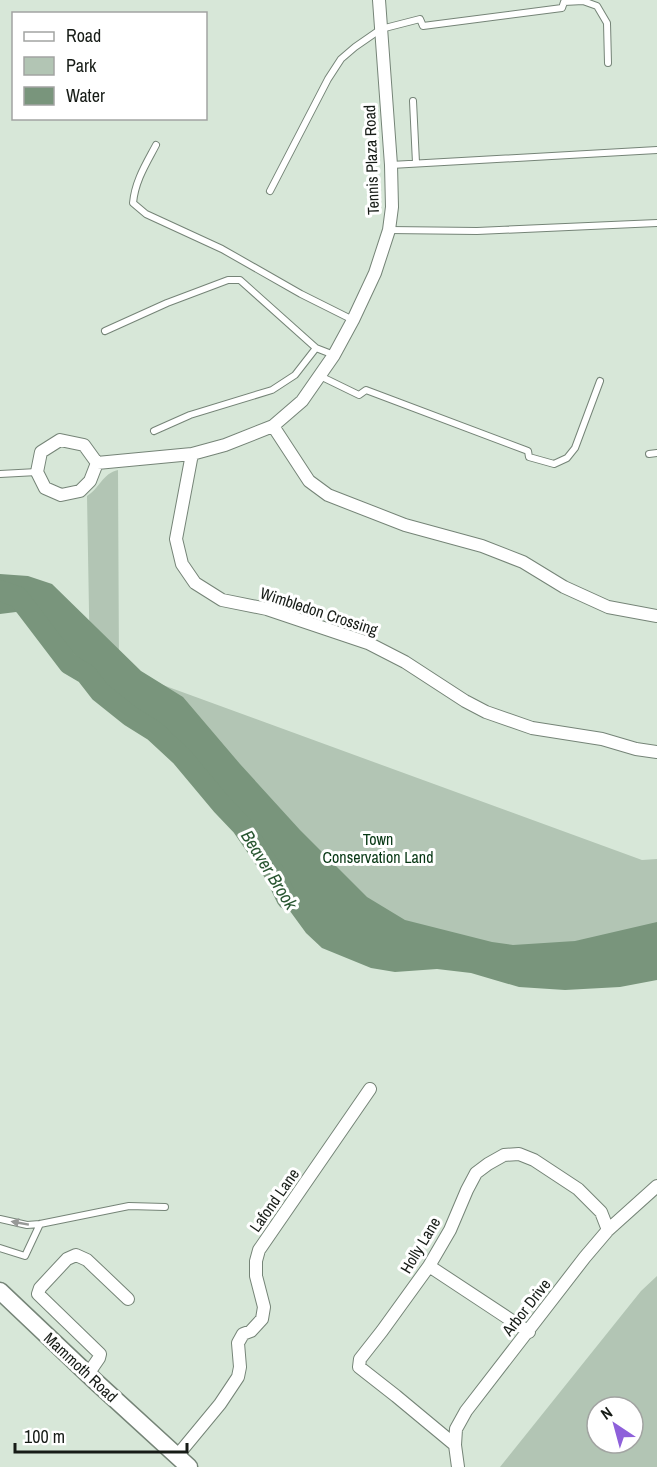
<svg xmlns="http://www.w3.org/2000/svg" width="657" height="1467" viewBox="0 0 657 1467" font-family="'Archivo Narrow',sans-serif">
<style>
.green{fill:#b2c5b4;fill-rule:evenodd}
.water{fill:#79957c}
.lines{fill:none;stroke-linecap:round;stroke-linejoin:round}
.river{stroke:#79957c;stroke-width:21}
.service-casing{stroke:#758477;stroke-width:8}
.minor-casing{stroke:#758477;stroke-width:14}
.secondary-casing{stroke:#758477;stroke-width:19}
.service{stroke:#fff;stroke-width:6}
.minor{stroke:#fff;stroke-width:12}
.secondary{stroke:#fff;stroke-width:16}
.oneway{fill:#979997}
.labels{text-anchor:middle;stroke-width:6;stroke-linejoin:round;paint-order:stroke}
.street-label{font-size:16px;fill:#171c17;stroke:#fff}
.park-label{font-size:16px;fill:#073714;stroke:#fff}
.water-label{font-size:18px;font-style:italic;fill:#2a5732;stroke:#fff}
</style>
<rect width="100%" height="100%" fill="#d7e7d8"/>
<path class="green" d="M118,470l1,199 523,191 15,-1v69l-172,28 -153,-37 -92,-127 -150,-124 -3,-172c12,-7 16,-23 31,-26z
M657,1276v191h-157l141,-176zM597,1407h36v36h-36z"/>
<path class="water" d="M0,574l28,2 24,8 89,87 42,26 57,67 60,66 67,67 38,23 87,22 21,3 62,-4 82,-19v58l-37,7 -55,3 -46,-3 -48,-14 -34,-4 -42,3 -24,-4 -49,-20 -16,-15 -19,-26 -11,-26 -2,-14 -16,-36 -36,-39 -14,-9 -6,-9 -52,-40 -70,-72 -23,-29 -20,-15 -21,-6 -16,2z"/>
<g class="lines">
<path class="river" d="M0,591l4,1 14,5 51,67 17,10 14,18 30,24 24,15 27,25 41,49 20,21 33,48 12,25"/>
<g class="service-casing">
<path id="service" d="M413,101l3,62
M156,145c-10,19 -21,36 -23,58l13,11 76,35 79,45 52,26
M391,165l266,-15
M270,191l58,-112 13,-20 14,-12 26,-18 39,-10 3,7 139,-18 2,-6 19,-1 14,5 10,17 1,40
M389,230l88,1 180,-8
M105,331l62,-28 61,-23h12l76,68
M320,376l39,19 7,-5 162,61 1,6 25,7 13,-6 8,-10 25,-67
M154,431l36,-16 82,-25 23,-15 21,-27 18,7
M649,454l8,-1
M0,474l37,-2
M0,1219l27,6 13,-1 89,-18 36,1
M0,1248l25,8 15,-32"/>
</g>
<g class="minor-casing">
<path id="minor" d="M273,426l36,55 19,14 77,30 77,21 41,16 41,25 44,20 49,9
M60,440l24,5 13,18 -7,18 -10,10 -19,4 -16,-7 -8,-16 4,-20z
M192,454l-16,85 6,25 13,19 27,17 45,9 101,34 37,19 60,39 21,11 46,16 70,11 34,10 21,3
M97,463l95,-9 33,-9 48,-19 29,-25 32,-46 19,-35 22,-47 14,-43 3,-23 -1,-42 -12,-165
M429,1266l100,66
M88,1374l11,-16 1,-4 -62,-60 2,-6 27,-29 9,-4 11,5 41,39
M455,1445l-59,-49 -37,-29 1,-8 22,-28 47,-65 21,-36 17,-40 9,-17 12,-9 16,-9 15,-1 15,6 44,29 23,23 7,18
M177,1456l43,-52 18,-27 2,-10 -2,-24 5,-9 8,-3 11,-12 2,-12 -8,-31v-15l3,-11 111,-161
M458,1467l-3,-22 1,-16 10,-18 119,-154 23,-27 49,-44"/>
</g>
<g class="secondary-casing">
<path id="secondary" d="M0,1291l95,90 94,86"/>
</g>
<use href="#service" class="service"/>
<use href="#minor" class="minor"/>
<use href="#secondary" class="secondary"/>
</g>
<defs><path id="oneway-solid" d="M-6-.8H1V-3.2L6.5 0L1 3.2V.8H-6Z" transform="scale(1.5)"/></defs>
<use class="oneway" href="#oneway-solid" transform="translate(20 1223) rotate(-170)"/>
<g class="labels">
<g class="street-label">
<text transform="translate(371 160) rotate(-92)" y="6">Tennis Plaza Road</text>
<text transform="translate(319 611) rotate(18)" y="6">Wimbledon Crossing</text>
<text transform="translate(274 1200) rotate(-55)" y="6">Lafond Lane</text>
<text transform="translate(420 1245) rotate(-59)" y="6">Holly Lane</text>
<text transform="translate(526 1307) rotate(-52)" y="6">Arbor Drive</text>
<text transform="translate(81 1367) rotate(43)" y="6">Mammoth Road</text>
</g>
<g class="park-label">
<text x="378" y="845">Town<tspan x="378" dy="18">Conservation Land</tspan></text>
</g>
<g class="water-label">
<text transform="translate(269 870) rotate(58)" y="6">Beaver Brook</text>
</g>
</g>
<rect x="12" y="12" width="195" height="108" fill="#ffffff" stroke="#a2a4a2" stroke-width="1.5"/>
<rect x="24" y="32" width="30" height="9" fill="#ffffff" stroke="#a2a4a2" stroke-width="1.5"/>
<text x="66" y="42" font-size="18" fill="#171c17">Road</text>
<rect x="24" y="57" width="30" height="18" fill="#b2c5b4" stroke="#a2a4a2" stroke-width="1.5"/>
<text x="66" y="72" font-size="18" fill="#171c17">Park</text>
<rect x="24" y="87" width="30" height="18" fill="#79957c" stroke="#a2a4a2" stroke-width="1.5"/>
<text x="66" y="102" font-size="18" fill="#171c17">Water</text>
<g transform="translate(615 1425) rotate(324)"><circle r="28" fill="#ffffff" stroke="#a2a4a2" stroke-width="1.5"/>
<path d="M0-4.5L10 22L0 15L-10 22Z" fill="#8e60da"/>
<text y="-9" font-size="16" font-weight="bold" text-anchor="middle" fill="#171c17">N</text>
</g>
<path d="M15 1443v9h172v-9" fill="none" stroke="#171c17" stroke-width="3"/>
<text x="24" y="1443" font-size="18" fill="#171c17" stroke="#ffffff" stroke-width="4.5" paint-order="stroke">100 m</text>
</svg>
